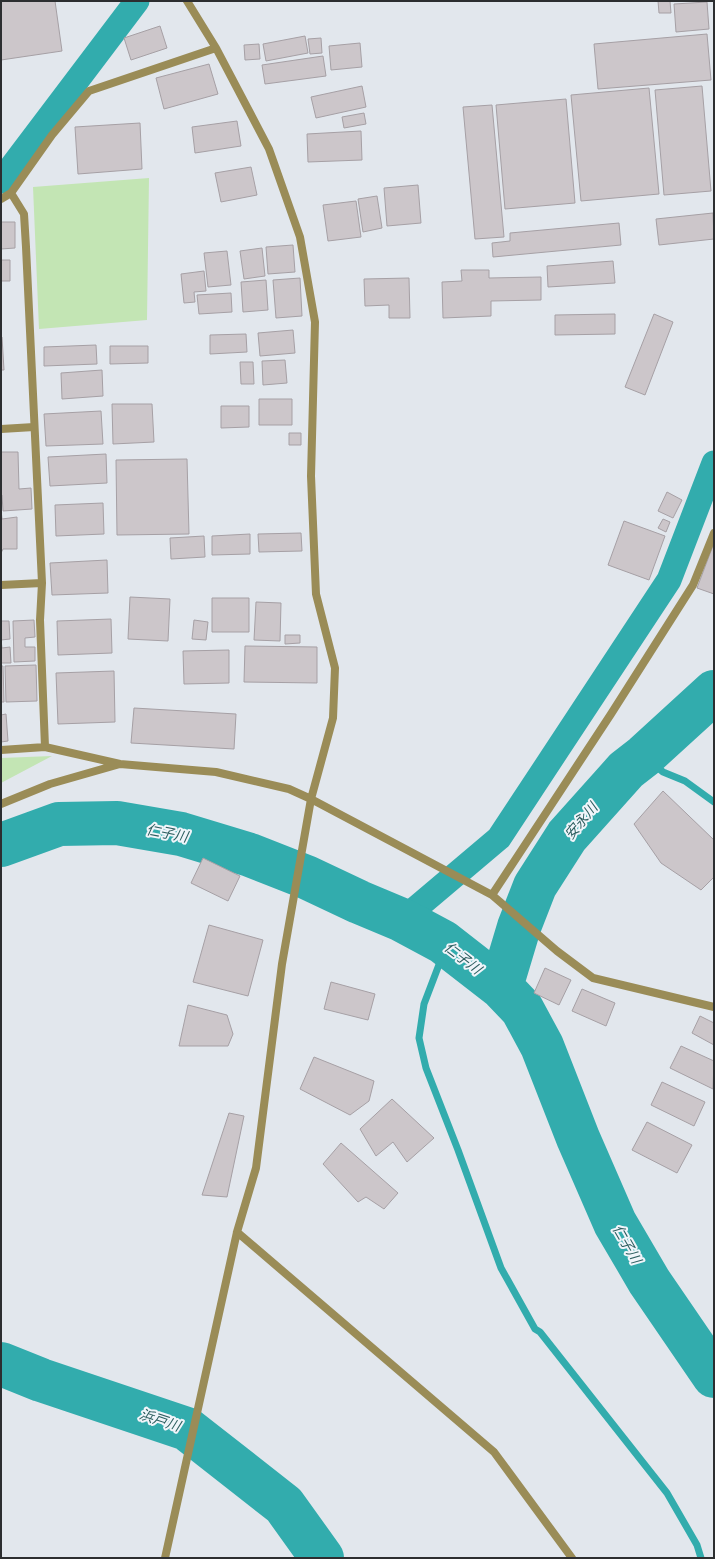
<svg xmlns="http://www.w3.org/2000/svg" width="715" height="1559" viewBox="0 0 715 1559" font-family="'Varela Round','Noto Sans JP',sans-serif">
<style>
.green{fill:#c3e5b4}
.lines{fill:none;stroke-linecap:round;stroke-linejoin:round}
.stream{stroke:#32acad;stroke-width:7}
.canal{stroke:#32acad;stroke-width:25}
.river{stroke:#32acad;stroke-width:44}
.building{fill:#ccc6ca;stroke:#a6a0a5}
.street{stroke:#9a8c57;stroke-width:8}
.labels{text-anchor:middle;stroke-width:4;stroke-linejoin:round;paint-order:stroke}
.water-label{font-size:14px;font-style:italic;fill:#2e5f60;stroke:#f0f5fa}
</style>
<rect width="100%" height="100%" fill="#e2e7ed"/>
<path class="green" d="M149,178l-2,142 -108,9 -6,-142z
M52,756l-51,27v-25z"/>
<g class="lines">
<path class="stream" d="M644,756l19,16 22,9 29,21
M443,942l-3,20 -16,42 -5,34 7,30 32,82 43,118 34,61 5,3 127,161 30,52 4,13"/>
<path class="canal" d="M1,181l136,-180
M402,920l97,-82 170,-258 45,-117"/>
<path class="river" d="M1,845l58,-21 58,-1 64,11 69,21 56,22 53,25 43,18 41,22 58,45 21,22 20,37 36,92 37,85 34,58 65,95
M501,987l18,-60 16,-41 32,-50 59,-66 18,-14 70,-64
M1,1364l40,16 146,49 97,76 38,53"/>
</g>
<path class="building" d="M1,1h54l7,50 -61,9z
M658,1h12l1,12h-12z
M707,2l2,27 -33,3 -2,-28z
M160,26l7,22 -36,12 -7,-22z
M707,34l4,46 -113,9 -4,-45z
M305,36l3,17 -42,8 -3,-17z
M321,38l1,15 -12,1 -2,-15z
M360,43l2,24 -31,3 -2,-24z
M259,44l1,15 -15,1 -1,-15z
M323,56l3,20 -61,8 -3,-19z
M209,64l9,30 -54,15 -8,-31z
M362,86l4,21 -50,11 -5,-21z
M702,86l9,105 -47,4 -9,-105z
M649,88l10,106 -78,7 -10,-106z
M566,99l9,104 -70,6 -9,-104z
M492,105l12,132 -29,2 -12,-132z
M364,113l2,11 -22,4 -2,-11z
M237,121l4,25 -46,7 -3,-26z
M140,123l2,46 -64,5 -3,-47z
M361,131l1,29 -54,2 -1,-28z
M251,167l6,28 -36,7 -6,-29z
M418,185l3,38 -34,3 -3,-38z
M377,196l5,32 -19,4 -5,-33z
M356,201l5,36 -33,4 -5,-36z
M713,213l1,26 -55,6 -3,-26z
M1,222h14v26l-14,1z
M619,223l2,22 -128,12 -1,-14 18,-2v-8z
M293,245l2,27 -27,2 -2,-27z
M262,248l3,28 -21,3 -4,-28z
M227,251l4,34 -23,2 -4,-34z
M1,260h9v21h-9z
M613,261l2,22 -67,4 -1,-21z
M461,270h28v8l52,-1v23l-50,1v15l-48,2 -1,-36 20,-1z
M204,271l2,20 -12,1 1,10 -11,1 -3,-29z
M300,278l2,38 -26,2 -3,-38z
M409,278l1,40h-21v-13l-24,1 -1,-27z
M266,280l2,30 -25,2 -2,-30z
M231,293l1,19 -33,2 -2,-19z
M615,314v20l-60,1v-20z
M654,314l19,8 -28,73 -20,-8z
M293,330l2,23 -35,3 -2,-23z
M246,334l1,18 -37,2v-19z
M1,337h1l2,33h-3z
M96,345l1,19 -53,2v-19z
M110,346h38v17l-38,1z
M285,360l2,23 -24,2 -1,-24z
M240,362h13l1,22h-13z
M102,370l1,26 -41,3 -1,-26z
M259,399h33v26h-33z
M112,404h40l2,38 -41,2z
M221,406h28v21l-28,1z
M101,411l2,33 -57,2 -2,-32z
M289,433h12v12h-12z
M1,452h17l1,37 12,-1 1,21 -29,2 -1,-16h-1z
M106,454l1,29 -57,3 -2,-29z
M187,459l2,75 -72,1 -1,-75z
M667,492l15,8 -9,18 -15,-7z
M103,503l1,31 -48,2 -1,-31z
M1,510l1,9 15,-2v32h-14l-2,4z
M663,519l7,3 -4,10 -8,-4z
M624,521l41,15 -16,44 -41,-15z
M301,533l1,18 -43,1 -1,-18z
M250,534v20l-38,1v-19z
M204,536l1,21 -34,2 -1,-21z
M714,543v51l-17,-6z
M107,560l1,33 -56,2 -2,-32z
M130,597l40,2 -2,42 -40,-2z
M212,598h37v34h-37z
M256,602l25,1 -1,38 -26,-1z
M111,619l1,34 -54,2 -1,-34z
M34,620l1,17 -10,1v9h10v14l-21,1 -1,-41z
M194,620l14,2 -2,18 -14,-1z
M1,621h8l1,18 -9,1 1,8 8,-1 1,16h-10z
M285,635h15v8l-15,1z
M245,646l72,1v36l-73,-1z
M229,650v33l-45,1 -1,-33z
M36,665l1,36 -31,1 -1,-36z
M1,666h2l1,36h-3z
M114,671l1,51 -57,2 -2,-51z
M134,708l102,6 -2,35 -103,-6z
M6,714l2,27 -7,1v-27z
M663,791l51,49v37l-13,13 -40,-27 -27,-39z
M203,858l37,18 -12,25 -37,-18z
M209,925l54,15 -15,56 -55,-14z
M545,968l26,12 -12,25 -25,-12z
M331,982l44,12 -7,26 -44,-11z
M582,989l33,14 -9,23 -34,-15z
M188,1005l39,10 6,19 -5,12h-49z
M700,1016l14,7v22l-22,-12z
M681,1046l33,15 -1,28 -43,-21z
M314,1057l60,24 -5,20 -19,14 -50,-26z
M662,1082l43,20 -11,24 -43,-21z
M392,1099l42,39 -27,24 -14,-20 -17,14 -16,-27z
M229,1113l15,3 -17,81 -25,-2z
M647,1122l45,23 -15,28 -45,-23z
M341,1143l57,50 -14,16 -18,-12 -8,5 -35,-38z"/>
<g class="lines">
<path class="street" d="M11,193l13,21 2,33 16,336 -2,37 5,127
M1,199l10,-6 41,-58 37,-44 127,-43
M1,429l33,-2
M1,585l41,-2
M1,750l44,-3 75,17 96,8 73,17 22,10 181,96 65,56 36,27 121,29
M1,804l49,-20 70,-20
M492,895l119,-181 82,-129 21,-52
M237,1232l257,220 78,106
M165,1558l72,-326 19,-64 26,-204 29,-165 22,-81 2,-50 -19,-74 -5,-118 4,-154 -15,-85 -31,-88 -53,-101 -29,-47"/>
</g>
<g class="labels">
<g class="water-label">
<text transform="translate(581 821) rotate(-50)" y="5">安永川</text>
<text transform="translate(167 833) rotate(11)" y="5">仁子川</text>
<text transform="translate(463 958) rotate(38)" y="5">仁子川</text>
<text transform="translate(627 1244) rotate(60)" y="5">仁子川</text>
<text transform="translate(160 1420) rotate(18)" y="5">浜戸川</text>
</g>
</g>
<rect width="715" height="1559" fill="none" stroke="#2c2e30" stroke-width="4"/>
</svg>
